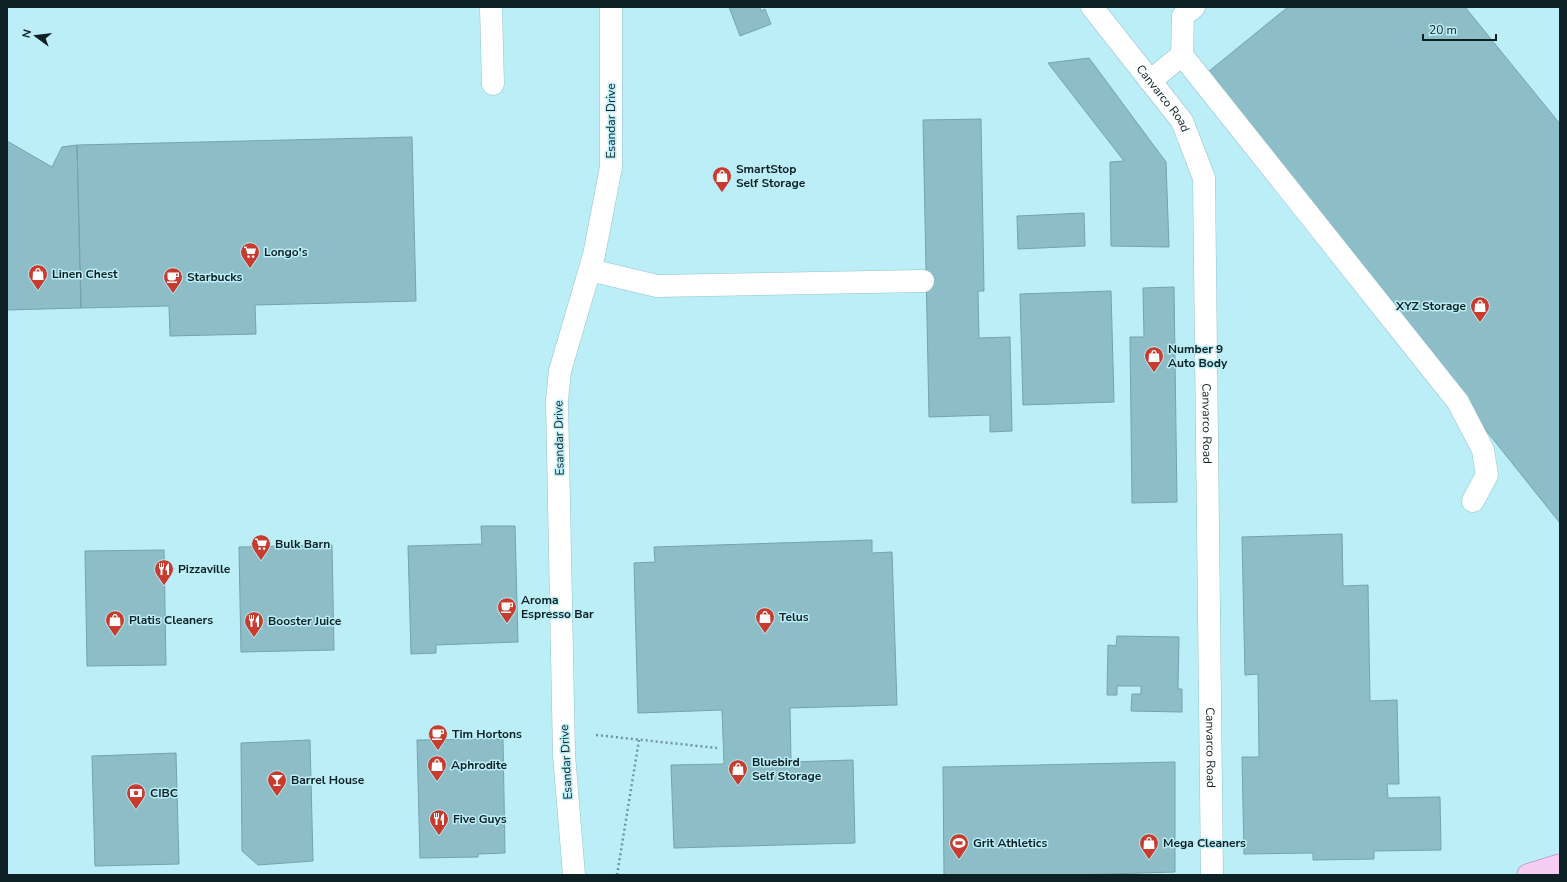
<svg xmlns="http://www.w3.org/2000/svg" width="1567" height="882" viewBox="0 0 1567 882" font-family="'Nunito Sans',sans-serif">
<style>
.building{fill:#8dbdc6;stroke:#74a3ac}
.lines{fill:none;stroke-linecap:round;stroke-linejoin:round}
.minor-casing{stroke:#94c4cd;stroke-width:23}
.major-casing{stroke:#a17ba5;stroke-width:23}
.path{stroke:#6f949a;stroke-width:2.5;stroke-dasharray:2 3;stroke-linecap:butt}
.minor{stroke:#fff;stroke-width:22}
.major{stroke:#f6cdf2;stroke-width:22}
.labels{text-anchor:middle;stroke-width:3;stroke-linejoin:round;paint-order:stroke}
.street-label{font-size:12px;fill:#0d2124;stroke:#bceef7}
.poi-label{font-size:12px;font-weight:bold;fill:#0d2124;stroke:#bceef7;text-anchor:start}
</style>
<rect width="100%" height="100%" fill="#bceef7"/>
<path class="building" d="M729,7h31l1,4 4,-2 6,15 -31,12z
M1288,7h177l95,117v399l-357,-447z
M1089,58l77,104 3,85 -58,-1 -1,-84 14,-1 -76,-98z
M981,119l3,172h-6l1,47 31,-1 2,94 -22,1v-17l-61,2 -6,-297z
M412,137l4,164 -161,4 1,29 -86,2 -1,-30 -88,2 -4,-163z
M7,141l45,26 10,-20 15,-2 4,163 -74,2z
M1084,213l1,33 -67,3 -1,-33z
M1174,287l3,215 -45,1 -2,-166h14l-1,-49z
M1111,291l3,111 -91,3 -3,-111z
M481,526h34l3,116 -82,3v8l-25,1 -3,-108 74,-2z
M1342,534l1,52 25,-1 2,116 27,-1 2,84h-12l1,14 52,-1 1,53 -67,1v8l-61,1v-7l-69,1 -2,-97h17l-1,-83 -13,1 -3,-138z
M872,540v13l20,-1 5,153 -107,3 1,54 62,-2 2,83 -181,5 -3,-83 53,-1 -2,-54 -84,3 -4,-150 21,-1 -1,-15z
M332,545l2,105 -93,2 -2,-105z
M164,550l2,115 -79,1 -2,-115z
M1117,636l62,1 -1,52h4v23l-51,-1 1,-17h9v-8h-24v9h-10l1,-50 8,1z
M503,739l2,114 -27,1v3l-58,1 -3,-118z
M310,740l3,121 -55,4 -16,-14 -1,-108z
M176,753l3,111 -84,2 -3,-110z
M1175,762v110l-99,3h-132l-1,-108z"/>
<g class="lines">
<g class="minor-casing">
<g id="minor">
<path d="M491,7l2,77"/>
<path id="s1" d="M1092,7l90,114 22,57 8,697"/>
<path d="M1182,55l1,-39 11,-9"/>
<path d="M1150,81l32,-26 276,347 25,48 4,25 -14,26"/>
<path d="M590,270l67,16 266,-5"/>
<path d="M574,875l-10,-120 -7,-354 3,-30 34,-116 17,-88v-160"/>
</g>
</g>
<g class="major-casing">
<path id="major" d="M1528,875l32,-10"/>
</g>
<path class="path" d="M596,735l121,13
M617,875l22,-135"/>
<use href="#minor" class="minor"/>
<use href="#major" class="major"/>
</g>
<defs>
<g id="shop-pin" transform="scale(1)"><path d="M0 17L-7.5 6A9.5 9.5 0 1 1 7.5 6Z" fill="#c83b2e" stroke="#bceef7"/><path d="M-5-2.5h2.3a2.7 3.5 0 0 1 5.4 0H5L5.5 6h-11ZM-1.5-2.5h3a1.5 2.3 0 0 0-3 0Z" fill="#fff"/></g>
<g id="supermarket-pin" transform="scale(1)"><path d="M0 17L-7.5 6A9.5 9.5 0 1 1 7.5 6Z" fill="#c83b2e" stroke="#bceef7"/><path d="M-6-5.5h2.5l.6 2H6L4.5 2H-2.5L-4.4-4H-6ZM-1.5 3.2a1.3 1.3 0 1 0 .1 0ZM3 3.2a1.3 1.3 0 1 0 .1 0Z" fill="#fff"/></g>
<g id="cafe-pin" transform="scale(1)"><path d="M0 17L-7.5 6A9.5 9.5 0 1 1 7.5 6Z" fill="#c83b2e" stroke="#bceef7"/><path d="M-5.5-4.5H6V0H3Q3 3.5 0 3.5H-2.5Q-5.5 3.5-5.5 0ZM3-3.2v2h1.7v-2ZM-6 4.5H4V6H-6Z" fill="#fff"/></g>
<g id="restaurant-pin" transform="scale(1)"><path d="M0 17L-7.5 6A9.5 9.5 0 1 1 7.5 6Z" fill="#c83b2e" stroke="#bceef7"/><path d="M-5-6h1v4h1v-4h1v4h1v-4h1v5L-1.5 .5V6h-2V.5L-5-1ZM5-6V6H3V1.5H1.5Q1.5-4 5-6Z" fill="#fff"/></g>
<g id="bar-pin" transform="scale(1)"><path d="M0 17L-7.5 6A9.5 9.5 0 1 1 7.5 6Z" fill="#c83b2e" stroke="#bceef7"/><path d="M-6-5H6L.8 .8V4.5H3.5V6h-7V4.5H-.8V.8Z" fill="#fff"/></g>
<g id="bank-pin" transform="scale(1)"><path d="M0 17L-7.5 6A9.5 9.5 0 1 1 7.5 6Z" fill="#c83b2e" stroke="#bceef7"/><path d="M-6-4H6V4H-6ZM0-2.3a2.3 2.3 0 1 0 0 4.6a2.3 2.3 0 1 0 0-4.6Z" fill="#fff"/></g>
<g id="stadium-pin" transform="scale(1)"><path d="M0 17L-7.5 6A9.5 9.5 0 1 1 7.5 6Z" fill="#c83b2e" stroke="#bceef7"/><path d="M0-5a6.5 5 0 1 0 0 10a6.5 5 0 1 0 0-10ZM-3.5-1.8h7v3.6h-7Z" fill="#fff"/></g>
</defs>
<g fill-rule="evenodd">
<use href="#shop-pin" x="722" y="176"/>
<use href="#supermarket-pin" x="250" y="252"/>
<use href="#shop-pin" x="38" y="274"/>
<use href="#cafe-pin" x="173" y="277"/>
<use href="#shop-pin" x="1480" y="306"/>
<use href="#shop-pin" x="1154" y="356"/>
<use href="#supermarket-pin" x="261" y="544"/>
<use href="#restaurant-pin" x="164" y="569"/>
<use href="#cafe-pin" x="507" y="607"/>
<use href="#shop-pin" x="765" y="617"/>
<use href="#shop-pin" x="115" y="620"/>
<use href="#restaurant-pin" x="254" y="621"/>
<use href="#cafe-pin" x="438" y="734"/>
<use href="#shop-pin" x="437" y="765"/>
<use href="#shop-pin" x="738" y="769"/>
<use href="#bar-pin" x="277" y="780"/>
<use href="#bank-pin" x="136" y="793"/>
<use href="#restaurant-pin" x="439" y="819"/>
<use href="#stadium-pin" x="959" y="843"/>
<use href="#shop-pin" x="1149" y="843"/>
</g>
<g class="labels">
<g class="street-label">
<text dy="4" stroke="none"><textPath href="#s1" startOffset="116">Canvarco Road</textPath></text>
<text transform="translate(611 121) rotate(-90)" y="4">Esandar Drive</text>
<text dy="4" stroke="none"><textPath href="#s1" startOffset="452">Canvarco Road</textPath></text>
<text transform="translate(559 438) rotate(-91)" y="4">Esandar Drive</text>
<text dy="4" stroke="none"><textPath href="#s1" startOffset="776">Canvarco Road</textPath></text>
<text transform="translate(566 762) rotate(-93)" y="4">Esandar Drive</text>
</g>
<g class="poi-label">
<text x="736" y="173">SmartStop<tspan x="736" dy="14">Self Storage</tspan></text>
<text x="264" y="256">Longo's</text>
<text x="52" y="278">Linen Chest</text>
<text x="187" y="281">Starbucks</text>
<text x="1466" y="310" text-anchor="end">XYZ Storage</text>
<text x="1168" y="353">Number 9<tspan x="1168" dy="14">Auto Body</tspan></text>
<text x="275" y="548">Bulk Barn</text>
<text x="178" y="573">Pizzaville</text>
<text x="521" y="604">Aroma<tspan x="521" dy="14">Espresso Bar</tspan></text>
<text x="779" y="621">Telus</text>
<text x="129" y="624">Platis Cleaners</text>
<text x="268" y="625">Booster Juice</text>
<text x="452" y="738">Tim Hortons</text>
<text x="752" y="766">Bluebird<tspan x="752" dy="14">Self Storage</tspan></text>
<text x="451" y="769">Aphrodite</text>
<text x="291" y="784">Barrel House</text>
<text x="150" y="797">CIBC</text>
<text x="453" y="823">Five Guys</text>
<text x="973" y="847">Grit Athletics</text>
<text x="1163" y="847">Mega Cleaners</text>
</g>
</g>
<rect width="1567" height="882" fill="none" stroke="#0d2124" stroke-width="16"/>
<g transform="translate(36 36) rotate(285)" stroke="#bceef7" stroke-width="3" paint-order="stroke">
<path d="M0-3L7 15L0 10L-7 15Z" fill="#0d2124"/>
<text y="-6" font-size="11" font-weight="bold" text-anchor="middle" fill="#0d2124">N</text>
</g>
<path d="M1423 34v6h73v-6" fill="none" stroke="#0d2124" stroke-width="2"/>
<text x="1429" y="34" font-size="12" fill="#0d2124" stroke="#bceef7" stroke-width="3" paint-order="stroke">20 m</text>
</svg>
